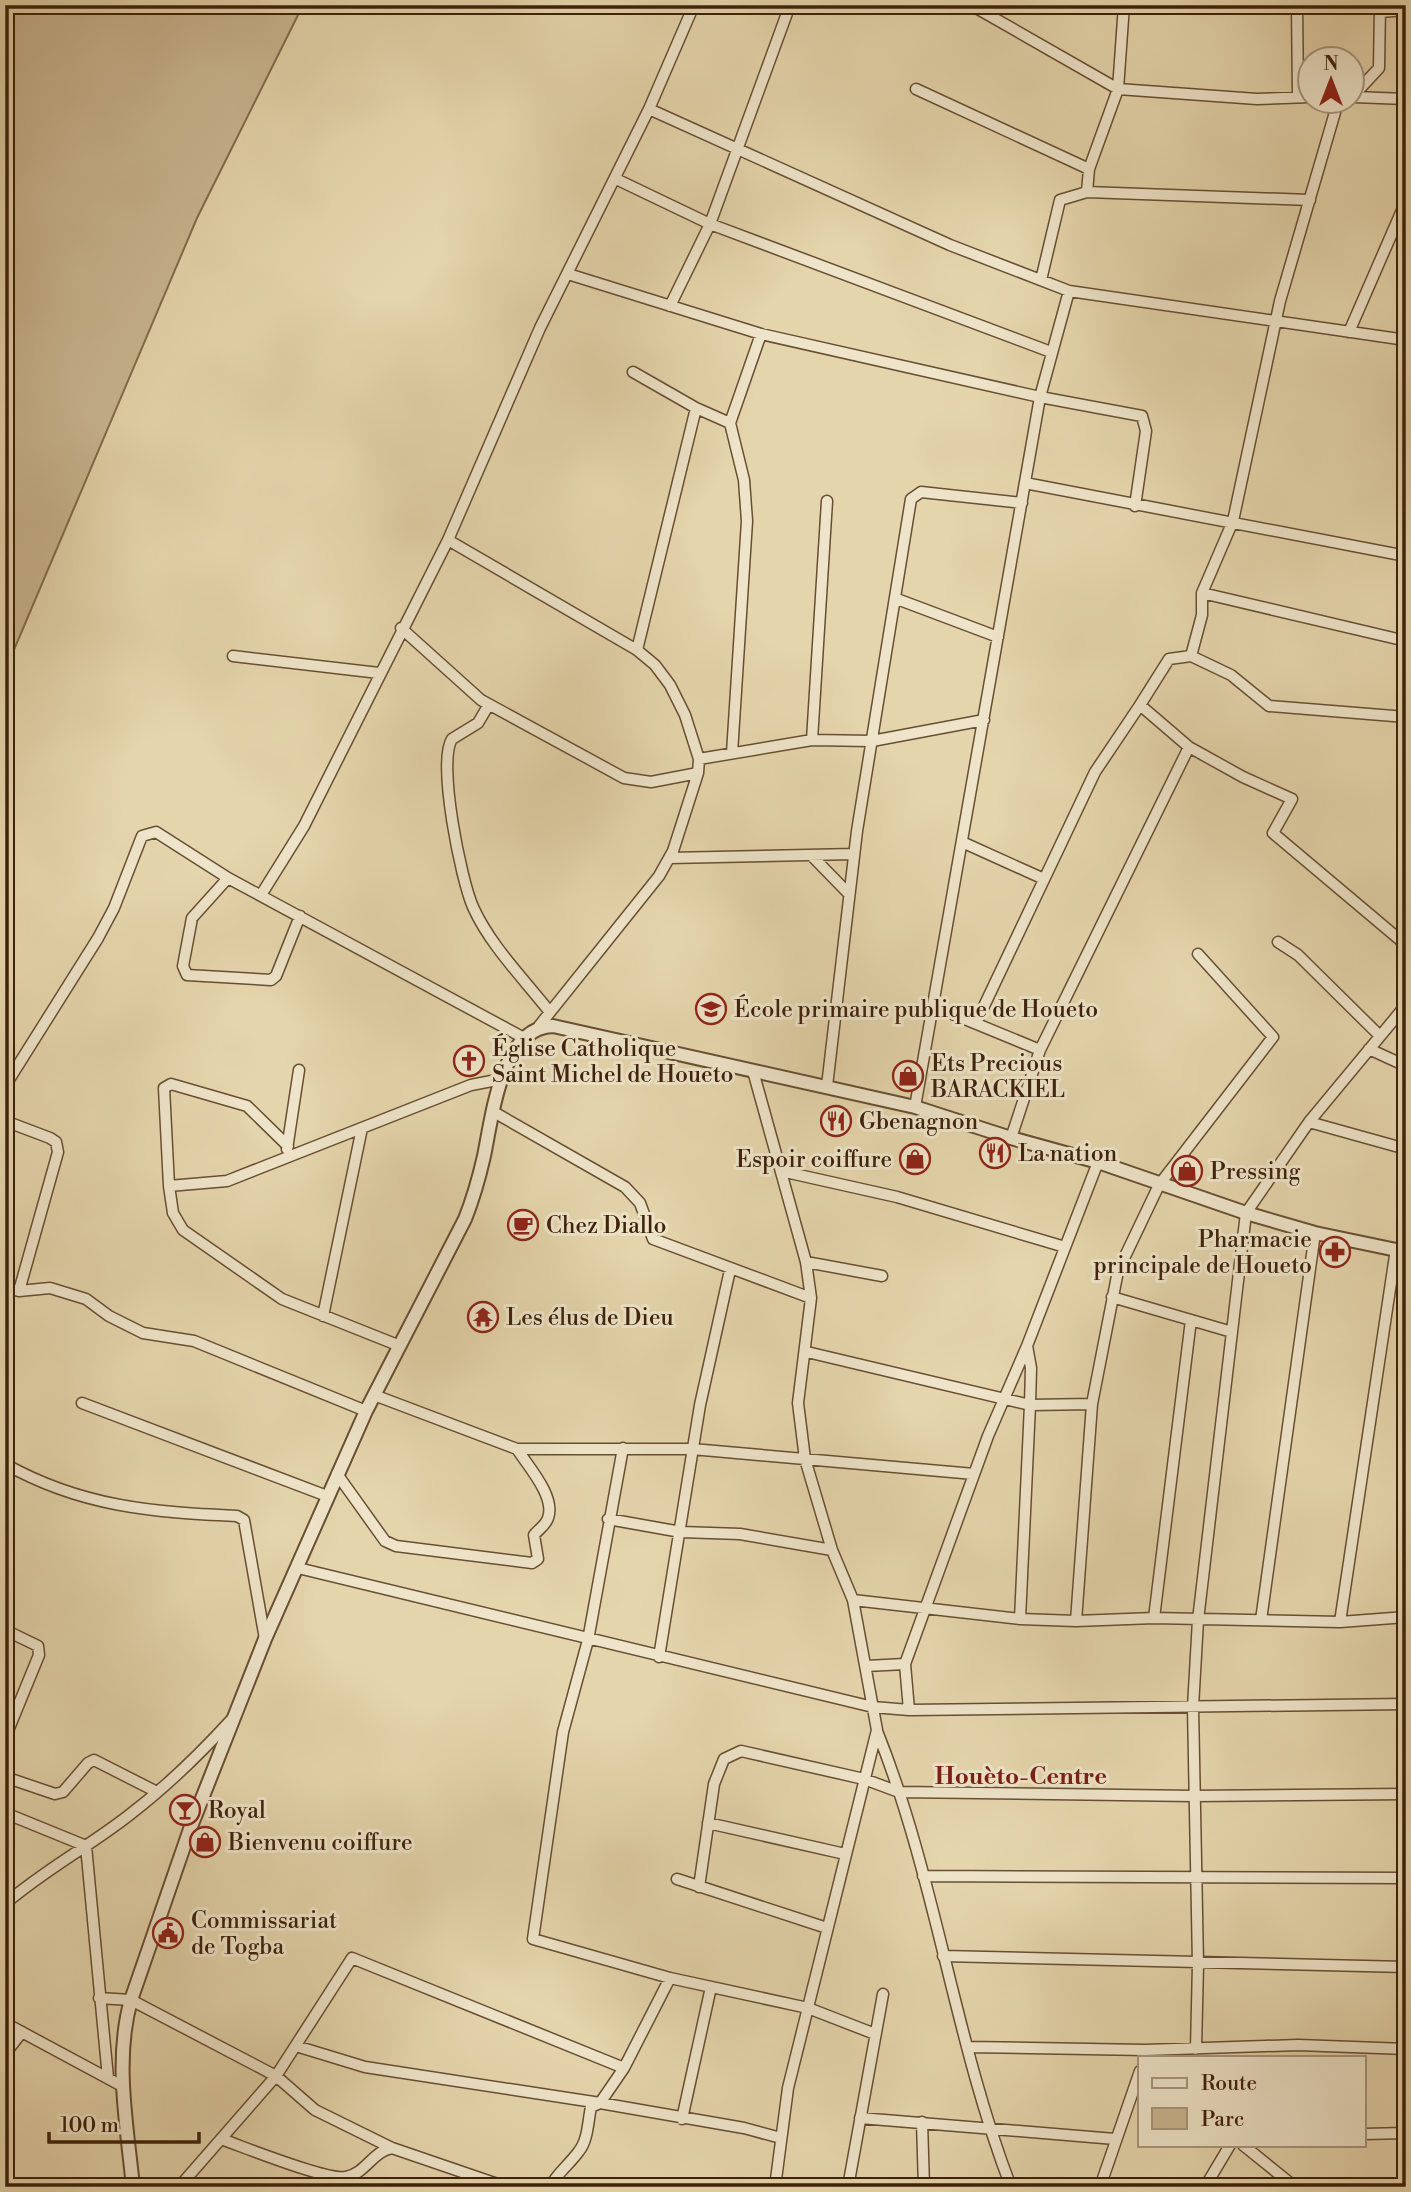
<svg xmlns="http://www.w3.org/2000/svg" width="1411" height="2192" viewBox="0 0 1411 2192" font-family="'Libre Bodoni',serif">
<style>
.green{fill:#c9b691;stroke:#846c4e;stroke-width:2}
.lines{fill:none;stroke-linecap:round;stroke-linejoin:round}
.minor-casing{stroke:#684e33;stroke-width:13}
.tertiary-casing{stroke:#684e33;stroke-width:16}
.minor{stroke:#eee4c9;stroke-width:10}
.tertiary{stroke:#eee4c9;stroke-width:12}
.labels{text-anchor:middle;stroke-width:6;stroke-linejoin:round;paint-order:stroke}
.poi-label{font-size:23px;fill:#3e210b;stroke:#eee4c9;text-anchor:start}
.neighbourhood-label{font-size:24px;font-weight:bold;fill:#7a1f14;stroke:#eee4c9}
</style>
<rect width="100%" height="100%" fill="#e5d5ac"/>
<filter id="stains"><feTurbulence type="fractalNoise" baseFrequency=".00286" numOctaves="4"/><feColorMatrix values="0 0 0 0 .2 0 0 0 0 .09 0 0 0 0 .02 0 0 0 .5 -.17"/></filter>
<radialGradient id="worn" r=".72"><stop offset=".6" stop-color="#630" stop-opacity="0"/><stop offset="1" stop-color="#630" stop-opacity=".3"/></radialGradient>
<path class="green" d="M5,5h298l-106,213 -192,453z"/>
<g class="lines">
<g class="minor-casing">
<path id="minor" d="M971,5l147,84 139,10 53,-2
M1297,5l1,91
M1380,12l26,-2
M916,89l173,80
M1352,97l27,-29 1,-63
M1354,97l52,2
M1338,102l-58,199 -47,220 -31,72v22l-11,41 40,19 38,31 137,11
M649,109l301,136 119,46 337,49
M616,179l94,45 341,128
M1087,192l223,8
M568,274l193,60 279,63 102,19 4,15 -11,75
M1041,280l19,-80 27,-8 2,-23 29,-80 6,-84
M670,306l40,-82 80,-219
M1349,332l57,-131
M633,372l63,36 34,15
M1025,483l381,73
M448,540l189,110 18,15 15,20 15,30 14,44 -1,14 -25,78 -14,25 -120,150
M1202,593l204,48
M897,599l101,38
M401,628l80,72 143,78 27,4 47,-9
M637,650l59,-242
M233,656l146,17
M1140,705l29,-46 22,-3
M488,706l-10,17 -26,16c-15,23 9,141 21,168 17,38 50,71 76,104
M812,740l15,-239
M732,753l15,-232 -3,-41 -14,-57 31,-89
M699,759l113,-19 60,1 112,-21
M962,842l82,37
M811,855l38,39
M669,858l185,-4
M228,878l-36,40 -9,48 4,9 84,5 5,-4 24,-60
M261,895l43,-69 144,-286 92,-212 109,-219 45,-104
M1278,942l20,13 82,81
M933,1006l107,44
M976,1023l119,-251 45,-67 49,42 54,30 49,22 -19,34 133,112
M1369,1049l37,17
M753,1071l53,191 5,36 -13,105 7,56 27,91 21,50 24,130 -89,358 -13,99
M5,1086l93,-148 16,-30 28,-72 14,-4 72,46 296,160
M827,1086l30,-255 54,-332 10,-7 101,11
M915,1107l125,-710 29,-106
M492,1111l133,76 15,16 13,36 158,59
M5,1121l45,17 6,4 2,10 -39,139
M1309,1122l97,27
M1011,1138l29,-88 149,-303
M288,1146l-41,-40 -76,-22 -7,4 5,98 4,27 10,17 99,69 118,47
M287,1149l12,-79
M781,1171l116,26 168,50
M169,1186l58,-5 244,-96 31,-6
M806,1262l76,14
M5,1287l14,4 31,-3 36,11 23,17 34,17 51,8 172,70
M1112,1297l120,35
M323,1316l39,-188
M807,1352l223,53 62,-1
M374,1395l143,54h175l282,25
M82,1403l245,93
M623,1448l-35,192 -25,92 -30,207 137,39
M5,1464c77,43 147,48 232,52l7,4 21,119
M337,1474l48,67 11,5 136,17 6,-4 -4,-24c4,-5 12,-10 14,-17 8,-21 -20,-52 -31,-69
M608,1519l73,13 59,2 92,16
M298,1568l575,139 36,3 497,-6
M853,1600l167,19 56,2 78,-3 186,4 66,-5
M1154,1618l37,-298
M1020,1619l10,-214 1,-37 -4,-22 71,-184
M1261,1620l54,-387
M1076,1621l16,-217 26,-133 41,-86 114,-148 -75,-83
M1340,1622l56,-373
M5,1630l33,16 1,9 -34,83
M659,1657l41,-252 30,-135
M866,1666l39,-2
M909,1710l-4,-46 83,-228 39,-90
M877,1731c59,147 77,308 134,456
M5,1777l50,17 8,-2 25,-29 6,-3 63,32
M5,1813l81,33 22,232
M708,1823l137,31
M923,1876l483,2
M677,1879l150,49
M699,1887l15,-103 10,-25 17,-8 123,28 35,13 294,4 213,-2
M5,1904c38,-33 83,-57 123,-88 38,-29 71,-61 103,-96
M943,1956l463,11
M99,1998l32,2 145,76 39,34 77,38
M5,2023l119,64
M296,2046l69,21 235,36 24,-35
M968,2047l177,3 153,-5 108,4
M1196,2049l2,-85 -5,-257 5,-87 48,-407 63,-91 97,-117
M5,2054l17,-22
M860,2118l255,21
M682,2119l29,-132
M922,2122l2,65
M1364,2134l42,-1
M221,2139c23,8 106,42 125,38 19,-3 27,-26 46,-29l114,39
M1243,2145l52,42
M179,2187l97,-111 76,-118 272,110 46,-90 138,30 67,26
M550,2187c8,-15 20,-23 29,-36 9,-11 9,-30 12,-44l9,-4 144,25 37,10
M848,2187l35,-193
M1100,2187l40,-116
M1205,2187l25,-42"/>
</g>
<g class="tertiary-casing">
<path id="tertiary" d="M133,2187c-6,-62 -19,-127 -2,-187l59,-171 75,-190 101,-228 99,-192c8,-20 14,-41 19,-63 8,-38 17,-129 69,-130l362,81 96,31 87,24 148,51 69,20 91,19"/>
</g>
<use href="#minor" class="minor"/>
<use href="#tertiary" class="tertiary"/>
</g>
<defs>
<g id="school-ring" transform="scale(1.575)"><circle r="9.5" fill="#eee4c9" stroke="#8f2418" stroke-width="1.5"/><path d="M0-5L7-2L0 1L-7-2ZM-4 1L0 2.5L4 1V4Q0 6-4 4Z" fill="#8f2418"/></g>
<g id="church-ring" transform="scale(1.575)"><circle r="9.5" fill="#eee4c9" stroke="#8f2418" stroke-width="1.5"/><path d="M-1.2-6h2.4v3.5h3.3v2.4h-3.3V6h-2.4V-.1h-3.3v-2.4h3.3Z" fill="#8f2418"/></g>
<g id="shop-ring" transform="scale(1.575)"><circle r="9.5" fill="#eee4c9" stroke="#8f2418" stroke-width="1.5"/><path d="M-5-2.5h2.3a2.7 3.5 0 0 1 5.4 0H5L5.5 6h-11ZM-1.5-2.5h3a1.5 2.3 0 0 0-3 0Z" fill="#8f2418"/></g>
<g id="restaurant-ring" transform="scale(1.575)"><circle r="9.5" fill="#eee4c9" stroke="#8f2418" stroke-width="1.5"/><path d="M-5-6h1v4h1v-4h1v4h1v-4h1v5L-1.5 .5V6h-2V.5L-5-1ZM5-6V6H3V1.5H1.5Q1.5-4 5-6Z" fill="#8f2418"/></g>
<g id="cafe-ring" transform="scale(1.575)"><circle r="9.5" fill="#eee4c9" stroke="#8f2418" stroke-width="1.5"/><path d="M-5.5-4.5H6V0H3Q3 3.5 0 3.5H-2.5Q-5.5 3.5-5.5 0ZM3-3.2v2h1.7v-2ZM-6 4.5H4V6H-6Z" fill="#8f2418"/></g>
<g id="pharmacy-ring" transform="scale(1.575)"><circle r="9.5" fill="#eee4c9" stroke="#8f2418" stroke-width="1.5"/><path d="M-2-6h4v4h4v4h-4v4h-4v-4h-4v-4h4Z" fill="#8f2418"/></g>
<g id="temple-ring" transform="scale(1.575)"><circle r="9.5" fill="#eee4c9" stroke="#8f2418" stroke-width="1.5"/><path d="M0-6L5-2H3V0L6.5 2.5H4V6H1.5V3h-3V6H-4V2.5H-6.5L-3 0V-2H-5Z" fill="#8f2418"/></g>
<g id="bar-ring" transform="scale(1.575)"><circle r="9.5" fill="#eee4c9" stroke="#8f2418" stroke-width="1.5"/><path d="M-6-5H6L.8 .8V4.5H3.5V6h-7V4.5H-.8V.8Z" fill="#8f2418"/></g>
<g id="civic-ring" transform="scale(1.575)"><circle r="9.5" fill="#eee4c9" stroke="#8f2418" stroke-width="1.5"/><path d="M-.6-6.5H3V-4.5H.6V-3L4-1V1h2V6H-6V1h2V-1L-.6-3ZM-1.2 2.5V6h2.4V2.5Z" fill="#8f2418"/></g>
</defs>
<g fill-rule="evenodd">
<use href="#school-ring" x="711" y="1009"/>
<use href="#church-ring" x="469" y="1061"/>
<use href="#shop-ring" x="908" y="1076"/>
<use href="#restaurant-ring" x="836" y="1121"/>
<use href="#restaurant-ring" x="995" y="1153"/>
<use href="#shop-ring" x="915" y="1159"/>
<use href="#shop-ring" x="1187" y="1171"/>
<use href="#cafe-ring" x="523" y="1225"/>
<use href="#pharmacy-ring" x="1335" y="1252"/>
<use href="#temple-ring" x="483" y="1317"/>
<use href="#bar-ring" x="185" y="1810"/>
<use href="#shop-ring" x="205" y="1842"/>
<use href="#civic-ring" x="168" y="1933"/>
</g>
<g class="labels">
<g class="poi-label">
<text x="734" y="1017">École primaire publique de Houeto</text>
<text x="492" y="1056">Église Catholique<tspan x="492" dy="26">Saint Michel de Houeto</tspan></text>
<text x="931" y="1071">Ets Precious<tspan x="931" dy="26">BARACKIEL</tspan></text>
<text x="859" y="1129">Gbenagnon</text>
<text x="1018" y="1161">La nation</text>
<text x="892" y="1167" text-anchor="end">Espoir coiffure</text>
<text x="1210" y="1179">Pressing</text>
<text x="546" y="1233">Chez Diallo</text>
<text x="1312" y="1247" text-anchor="end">Pharmacie<tspan x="1312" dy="26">principale de Houeto</tspan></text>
<text x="506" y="1325">Les élus de Dieu</text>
<text x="208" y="1818">Royal</text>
<text x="228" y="1850">Bienvenu coiffure</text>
<text x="191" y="1928">Commissariat<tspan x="191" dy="26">de Togba</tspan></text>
</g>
<g class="neighbourhood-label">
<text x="1021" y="1784">Houèto-Centre</text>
</g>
</g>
<rect width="1411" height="2192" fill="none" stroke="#e5d5ac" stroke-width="28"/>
<rect x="7" y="7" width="1397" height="2178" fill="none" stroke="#3e210b" stroke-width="3.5"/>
<rect x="14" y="14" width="1383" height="2164" fill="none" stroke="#3e210b" stroke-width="2"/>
<rect x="1138" y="2056" width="228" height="91" fill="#eee4c9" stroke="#a8967d" stroke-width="2"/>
<rect x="1152" y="2078" width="35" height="10" fill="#eee4c9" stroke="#a8967d" stroke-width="2"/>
<text x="1201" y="2090" font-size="21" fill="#3e210b">Route</text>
<rect x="1152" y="2108" width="35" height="21" fill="#c9b691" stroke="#a8967d" stroke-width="2"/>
<text x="1201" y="2126" font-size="21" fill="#3e210b">Parc</text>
<g transform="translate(1331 80)"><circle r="33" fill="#eee4c9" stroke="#a8967d" stroke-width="2"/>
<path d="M0-5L12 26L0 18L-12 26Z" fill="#8f2418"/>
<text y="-10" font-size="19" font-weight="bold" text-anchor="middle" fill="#3e210b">N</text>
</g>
<path d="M49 2132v10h150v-10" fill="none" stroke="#3e210b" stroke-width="3.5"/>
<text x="60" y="2132" font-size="21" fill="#3e210b" stroke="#eee4c9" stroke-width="5" paint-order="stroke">100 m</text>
<rect width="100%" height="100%" filter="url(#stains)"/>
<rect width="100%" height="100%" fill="url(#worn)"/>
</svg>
